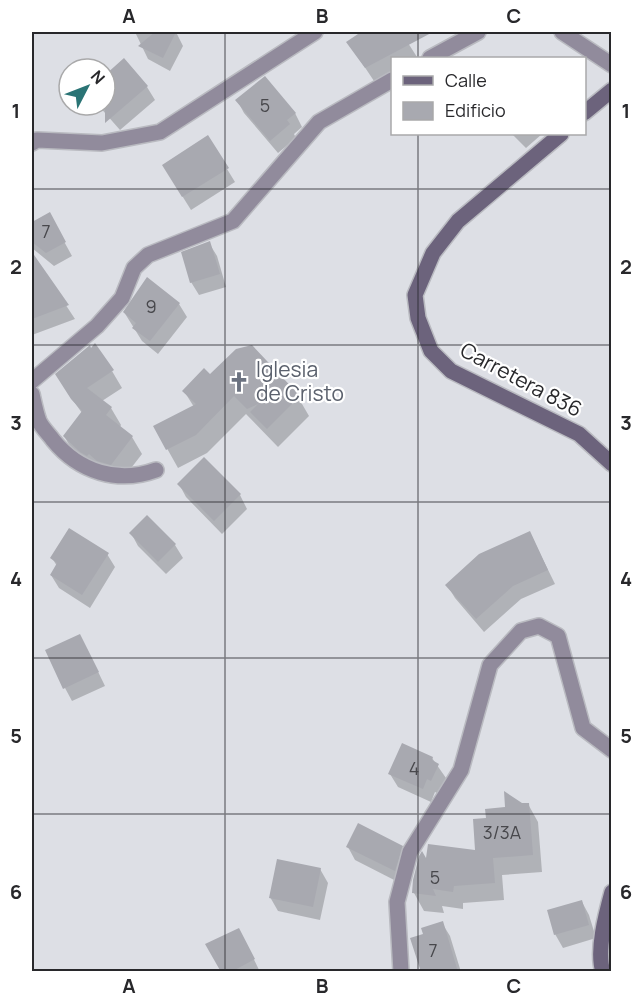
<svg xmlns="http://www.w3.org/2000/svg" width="643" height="1003" viewBox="0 0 643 1003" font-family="Manrope,sans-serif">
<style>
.shadow{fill:#0003}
.building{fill:#a8a9b0}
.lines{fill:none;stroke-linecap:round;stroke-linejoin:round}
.street-casing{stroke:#b9bac0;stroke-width:18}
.secondary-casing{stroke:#b9bac0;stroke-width:18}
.street{stroke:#918b9c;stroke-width:15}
.secondary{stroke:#6c637c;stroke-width:15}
.grid{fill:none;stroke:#28282b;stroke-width:1.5;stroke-opacity:0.55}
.labels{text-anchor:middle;stroke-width:4.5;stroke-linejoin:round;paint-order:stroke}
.number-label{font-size:18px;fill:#48484c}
.worship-label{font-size:21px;fill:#5b616d;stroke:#fff;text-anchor:start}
.street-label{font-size:21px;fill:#28282b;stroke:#fff}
.neatline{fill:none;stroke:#28282b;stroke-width:2}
.grid-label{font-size:20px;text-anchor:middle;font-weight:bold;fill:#28282b}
</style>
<rect width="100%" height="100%" fill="#dddfe5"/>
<path class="shadow" d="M135,32h41l7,14 -13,25 -22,-12z
M359,32h42l16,25 -25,1v13l-18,10 -26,-39 13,-8z
M105,77l42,10 8,13 -35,30 -22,-25h7z
M237,100l58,13 7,14 -8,7 2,4 -18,15 -34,-40z
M512,134h30l-16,14z
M208,138l27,44 -44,28 -20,-32z
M49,214l23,42 -18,10 -22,-18v-24z
M209,243l8,13 9,31 -27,8 -8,-13z
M50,281l25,38 -43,16v-46z
M179,304l8,13 -29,37 -16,-13 -18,-29z
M112,371l10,17 -20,13 9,7 10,17 -1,2 12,10 10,17 -21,27 -47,-28 -10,-17 18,-23 -15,-21z
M210,376l88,21 11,19 -31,31 -32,-33 -39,39 -29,15 -23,-41 39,-20 -10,-16z
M179,484l61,11 7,14 -25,25 -36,-37z
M131,533l44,12 8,13 -17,16 -28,-28z
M530,533l25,51 -34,15 -37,33 -29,-34 -8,-13z
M107,554l8,13 -25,41 -31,-20 -8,-13 6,-9 -5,-8z
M87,649l18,37 -33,15 -7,-13z
M432,758l14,20 -7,16 -4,-2 -4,10 -33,-15 -8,-13z
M528,804l10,18 4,50 -40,3 2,25 -41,3v6l-21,-3 2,7 -20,-2 -10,-18 13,-31 50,-10 10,-33z
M348,847h53l8,13 -7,24 -47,-24z
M320,869l8,14 -8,37 -42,-9 -8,-14z
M582,902l7,13 7,23 -33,10 -8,-14z
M442,923l8,13 11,36h-39l2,-37z
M246,943l14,29h-37z"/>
<path class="building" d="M155,32h21l-13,26 -25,-12z
M361,32h72l-68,36 -19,-26z
M124,58l24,28 -43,37v-48z
M265,76l31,37 -9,7 3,4 -20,17 -35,-41z
M208,135l21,33 -47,29 -20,-32z
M50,212l16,30 -20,11 -14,-11v-20z
M210,241l10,33 -30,9 -9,-31z
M32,252l37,53 -37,14z
M147,277l33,26 -30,38 -18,-13 4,-5 -13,-11z
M95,343l19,27 -27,18 25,19 -6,8 27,21 -22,29 -14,-4 -8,-7 -2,2 -7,-4 -17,-16 19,-25 -11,-12 -16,-25 35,-29 1,3z
M252,345l48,51 -33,33 -17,-17 8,-8 -11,5 -13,-13 -38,39 -30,15 -13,-24 43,-22 -14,-13 22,-23 6,6 26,-25z
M204,457l37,37 -27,27 -37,-37z
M147,515l29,29 -18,18 -29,-29z
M69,528l40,25 -27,42 -32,-20 7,-12 -7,-5z
M530,531l18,39 -35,16 -37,33 -31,-34 34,-31z
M80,634l19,38 -36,17 -18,-39z
M402,743l31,14 -1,3 7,4 -8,17 -4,-2 -4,10 -35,-15z
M504,791l18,12h7l4,52 -40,3 2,25 -41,3 -1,6 -20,-3 3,7 -24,-3 1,-13 6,-24 3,-5 4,7 2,-14 47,6 -2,-31 13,-1 -1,-9 20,-2z
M358,823l45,23 -8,25 -49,-24z
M277,859l44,9 -8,39 -44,-9z
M582,900l7,25 -35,10 -7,-25z
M443,921l15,51h-37l-11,-34 13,-4 -2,-6z
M239,928l16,31 -24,13h-10l-16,-28z"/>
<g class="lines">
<g class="street-casing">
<path id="street" d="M562,32l50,33
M430,58l48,-26
M32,143l5,-3 65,3 58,-11 155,-100
M32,381l65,-55 25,-28 12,-30 14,-13 85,-34 86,-99 73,-42
M32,394c2,9 4,19 7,27 3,7 10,13 14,19 26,32 65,44 103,30
M401,972l-4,-70 13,-50 51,-82 29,-105 31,-34 18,-5 19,10 25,92 29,22"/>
</g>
<g class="secondary-casing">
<path id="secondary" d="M584,113l28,-23
M561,134l-103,87 -25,32 -18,42 3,23 13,33 20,20 128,63 33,30
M603,972c-7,-21 3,-58 9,-80"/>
</g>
<use href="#street" class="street"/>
<use href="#secondary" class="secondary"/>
</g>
<path class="grid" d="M225,32v940M418,32v26M418,134v838M32,189h580M32,345h580M32,502h580M32,658h580M32,814h580"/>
<defs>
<g id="church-bare" transform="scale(1.62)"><path d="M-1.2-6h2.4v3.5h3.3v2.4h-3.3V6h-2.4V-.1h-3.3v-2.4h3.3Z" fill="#6b7280" stroke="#fff" stroke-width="2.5" paint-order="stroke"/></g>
</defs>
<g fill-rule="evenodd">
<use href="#church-bare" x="239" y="382"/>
</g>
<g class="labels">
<g class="number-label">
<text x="265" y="112">5</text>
<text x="46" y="238">7</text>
<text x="151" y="313">9</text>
<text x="414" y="775">4</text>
<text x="502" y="839">3/3A</text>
<text x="435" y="884">5</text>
<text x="433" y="957">7</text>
</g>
<g class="worship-label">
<text x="256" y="377">Iglesia<tspan x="256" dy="24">de Cristo</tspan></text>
</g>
<g class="street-label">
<text transform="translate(521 380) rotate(28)" y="7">Carretera 836</text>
</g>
</g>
<rect width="643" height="1003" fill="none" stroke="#ffffff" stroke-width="66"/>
<rect x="391" y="57" width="195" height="78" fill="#ffffff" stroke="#a9a9aa" stroke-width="1.5"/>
<rect x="403" y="76" width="30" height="9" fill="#6c637c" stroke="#a9a9aa" stroke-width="1.5"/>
<text x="445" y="87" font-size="18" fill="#28282b">Calle</text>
<rect x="403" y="102" width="30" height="18" fill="#a8a9b0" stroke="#a9a9aa" stroke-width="1.5"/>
<text x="445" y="117" font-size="18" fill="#28282b">Edificio</text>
<g transform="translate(87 87) rotate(48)"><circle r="28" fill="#ffffff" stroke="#a9a9aa" stroke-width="1.5"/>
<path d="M0-4.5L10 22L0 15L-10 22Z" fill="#2a7475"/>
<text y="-9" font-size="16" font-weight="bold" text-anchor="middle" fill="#28282b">N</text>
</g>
<rect x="33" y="33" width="577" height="937" class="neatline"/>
<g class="grid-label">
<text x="129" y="23">A</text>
<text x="322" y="23">B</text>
<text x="514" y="23">C</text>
<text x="16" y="118">1</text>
<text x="626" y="118">1</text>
<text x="16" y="274">2</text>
<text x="626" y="274">2</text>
<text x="16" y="430">3</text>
<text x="626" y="430">3</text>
<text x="16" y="586">4</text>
<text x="626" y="586">4</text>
<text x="16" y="743">5</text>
<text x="626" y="743">5</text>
<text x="16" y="899">6</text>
<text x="626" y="899">6</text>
<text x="129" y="993">A</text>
<text x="322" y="993">B</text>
<text x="514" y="993">C</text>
</g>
</svg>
